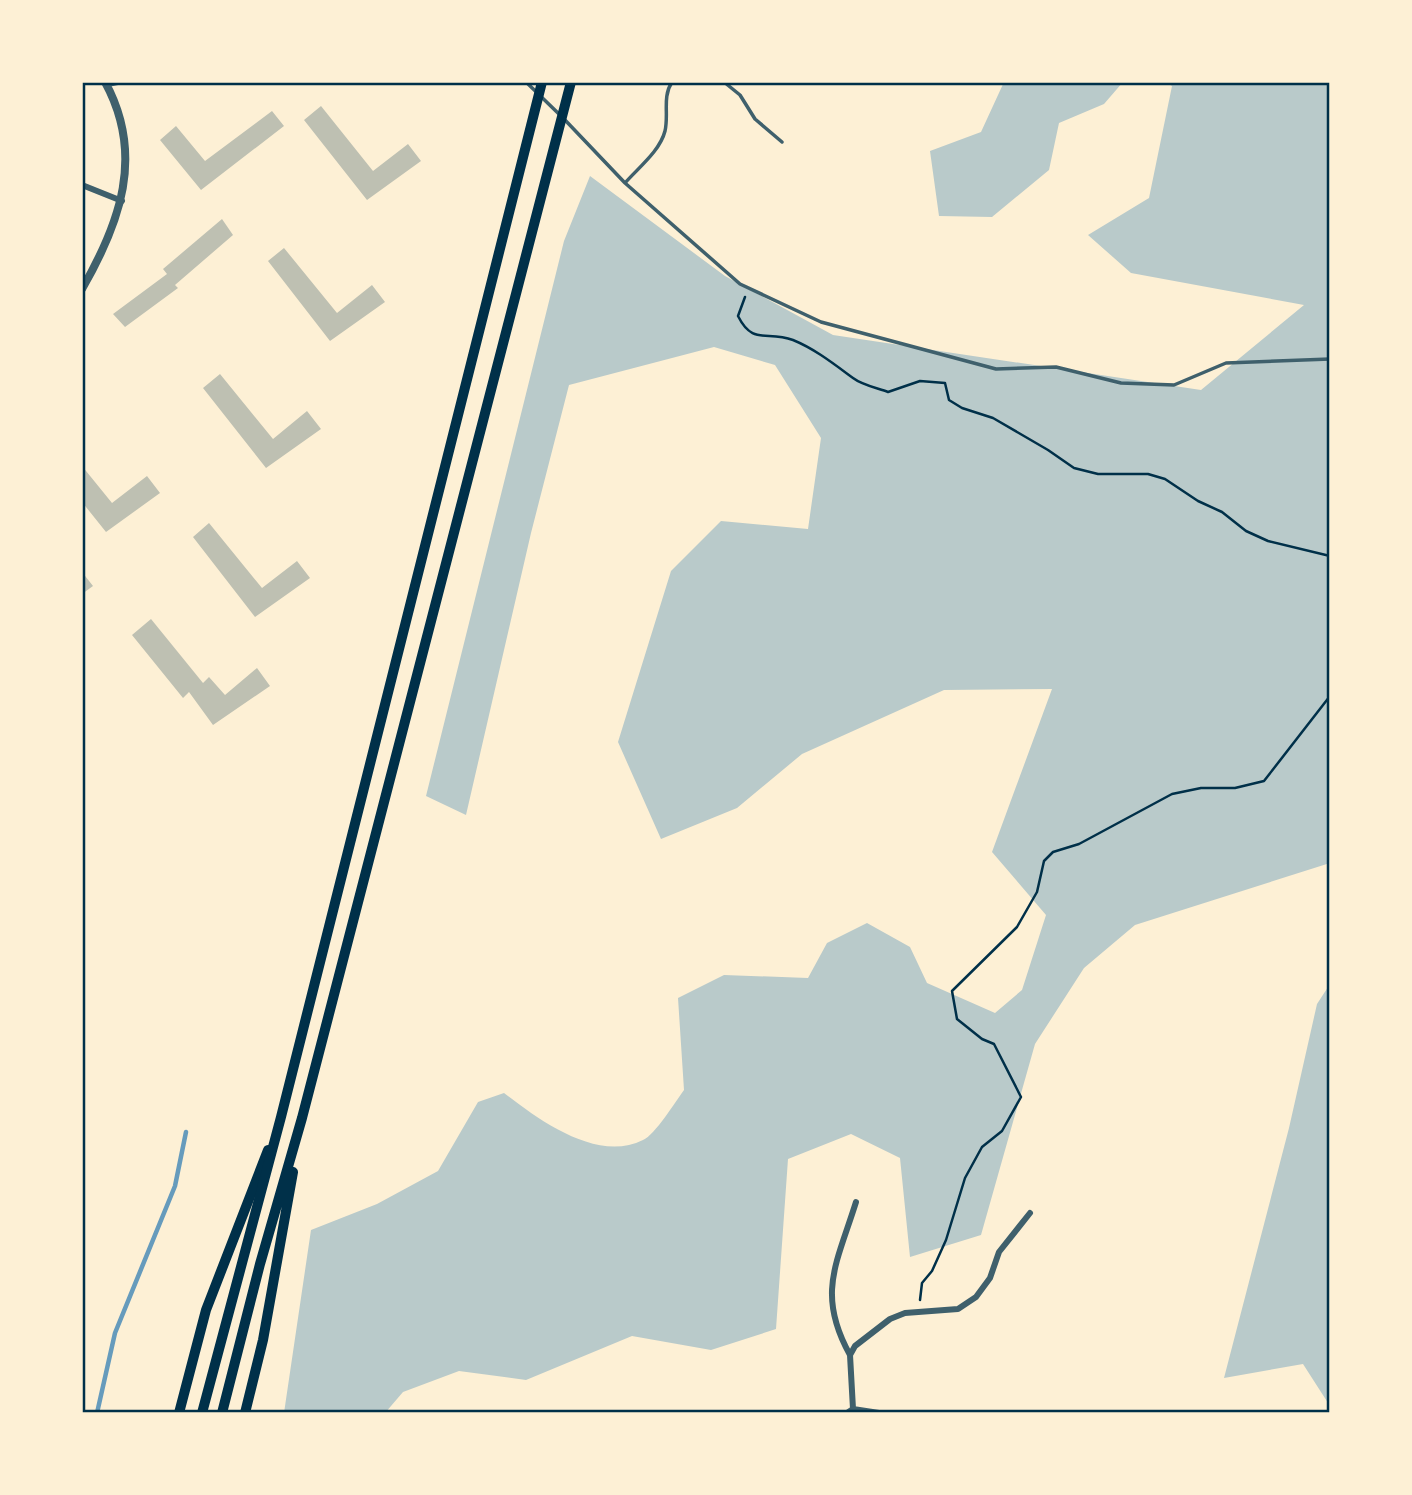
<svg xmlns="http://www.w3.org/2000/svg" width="1412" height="1495" viewBox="0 0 1412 1495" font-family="'Space Grotesk',sans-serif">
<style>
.green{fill:#b9caca}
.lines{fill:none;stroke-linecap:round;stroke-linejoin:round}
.stream{stroke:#669bbc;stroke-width:4.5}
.building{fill:#bec0b2}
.path{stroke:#003049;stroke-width:2.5}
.service{stroke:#3f606c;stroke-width:3.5}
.minor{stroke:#3f606c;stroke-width:6}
.tertiary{stroke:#3f606c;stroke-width:8}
.primary{stroke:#003049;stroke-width:10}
.trunk{stroke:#003049;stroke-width:10}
.neatline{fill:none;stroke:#003049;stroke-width:2.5}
</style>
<rect width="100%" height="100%" fill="#fdf0d5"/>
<path class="green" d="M1004,82h119l-19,22 -45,19 -10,47 -57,47 -53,-1 -9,-65 51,-19z
M1165,82h165v781l-195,62 -51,43 -49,76 -54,191 -71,22 -10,-99 -49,-24 -63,25 -12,170 -65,21 -79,-14 -106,44 -67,-9 -56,21 -18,21h-101l27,-183 66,-26 61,-33 40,-69 26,-9c35,27 93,70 139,47 12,-5 32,-38 41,-50l-6,-92 46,-23 84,3 19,-35 40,-20 43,24 17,36 68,30 27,-23 24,-75 -54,-63 60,-163 -108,1 -142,64 -65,54 -76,31 -43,-97 53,-171 50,-50 87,8 13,-91 -46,-73 -61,-18 -145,38 -38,148 -65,282 -40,-19 138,-555 26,-65 135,100 108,59 368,55 103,-85 -173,-32 -43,-38 61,-37 23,-112z
M1330,984v422l-27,-42 -79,14 65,-250 28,-124z"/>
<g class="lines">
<path class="stream" d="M97,1413l18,-80 60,-147 11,-54"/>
</g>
<path class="building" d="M321,106l52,65 35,-27 13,17 -54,39 -63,-80z
M272,111l12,15 -83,64 -41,-50 16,-14 29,35z
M222,219l11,16 -58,50 3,3 -53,39 -12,-13 54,-40 -4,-5z
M284,248l53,65 35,-28 13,17 -55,39 -62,-80z
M220,374l53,65 34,-28 14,18 -55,39 -63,-80z
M82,466l30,37 35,-27 13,17 -54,39 -24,-30z
M209,523l53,65 35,-27 13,17 -55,39 -62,-80z
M82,572l11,14 -11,8z
M151,619l52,64 6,-6 16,18 32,-27 13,18 -57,39 -24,-33 -6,6 -51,-63z"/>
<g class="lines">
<path class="path" d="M745,297l-7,19c15,30 29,14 55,24 22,9 41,24 60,38 9,7 24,10 35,14l32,-11 25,2 4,17 13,8 31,10 55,32 26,18 24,6h50l17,5 33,22 24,11 24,19 22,10 62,15
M920,1300l2,-17 10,-12 14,-31 19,-62 17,-31 20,-16 19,-34 -27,-53 -12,-5 -25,-20 -5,-28 65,-64 20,-35 7,-31 9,-9 26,-8 93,-50 29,-6h34l29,-7 66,-85"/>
<path class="service" d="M526,82l34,33
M724,82l16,13 15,24 27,23
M109,85l15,-3
M565,120l60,63 115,101 81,38 175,47 60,-2 65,16 53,2 52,-22 104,-4
M625,183c13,-15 35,-32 40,-52 4,-17 -3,-34 7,-49"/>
<path class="minor" d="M82,185l40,16
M850,1355c-34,-61 -13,-92 6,-153
M853,1409l-3,-54 5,-9 35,-27 15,-6 53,-4 18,-12 14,-19 9,-26 31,-39
M847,1413l6,-4 26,4"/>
<path class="tertiary" d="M82,289c38,-66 63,-134 23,-207"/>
<path class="primary" d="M179,1413l27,-103 62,-160"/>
<path class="trunk" d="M202,1413l79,-296 261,-1035
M222,1413l38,-149 42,-146 269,-1036
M245,1413l18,-73 30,-168"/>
</g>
<rect width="1412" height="1495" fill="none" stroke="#fdf0d5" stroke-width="168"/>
<rect x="84" y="84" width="1244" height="1327" class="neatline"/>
</svg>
